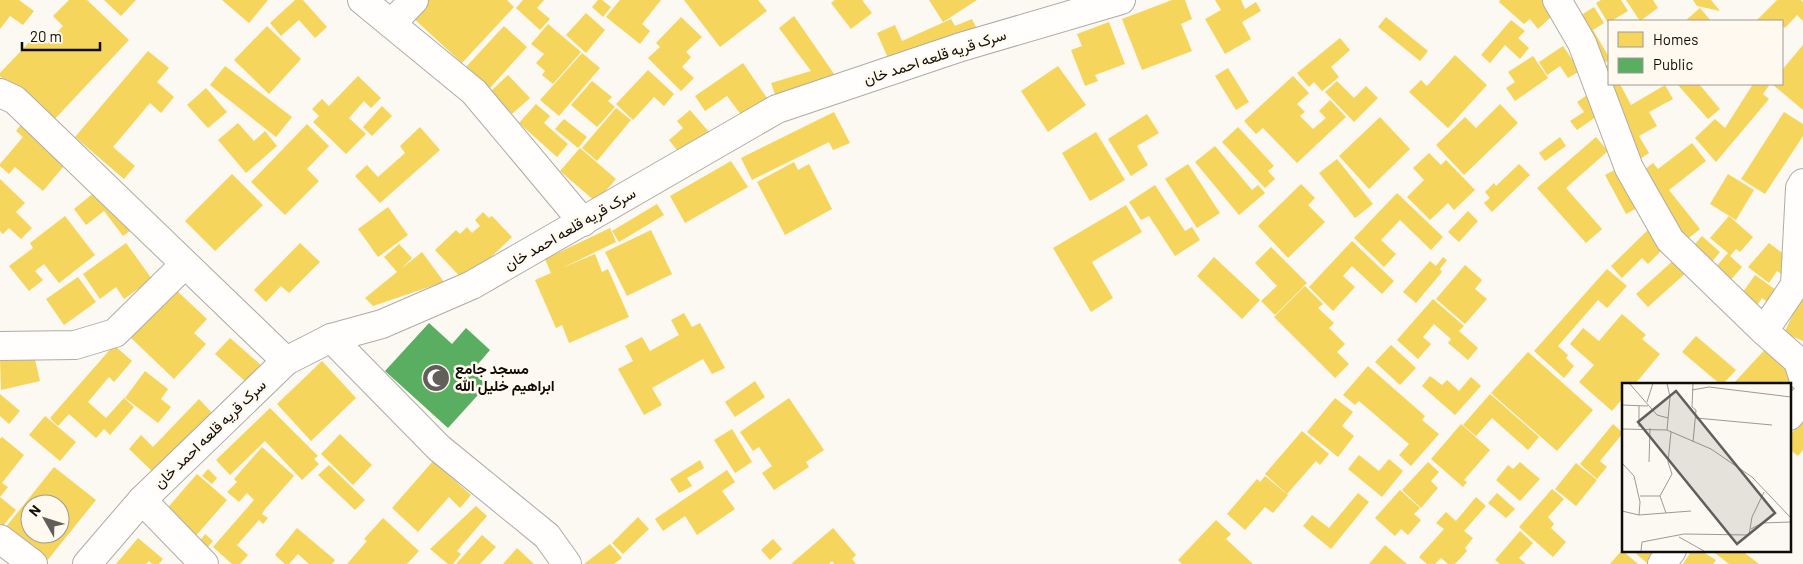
<svg xmlns="http://www.w3.org/2000/svg" width="1803" height="564" viewBox="0 0 1803 564" font-family="Barlow,Vazirmatn,sans-serif">
<style>
.homes{fill:#f6d55c;fill-rule:evenodd}
.public{fill:#5aae61}
.lines{fill:none;stroke-linecap:round;stroke-linejoin:round}
.minor-casing{stroke:#aeaca7;stroke-width:30}
.tertiary-casing{stroke:#aeaca7;stroke-width:30}
.minor{stroke:#fffefd;stroke-width:28}
.tertiary{stroke:#fffefd;stroke-width:28}
.labels{text-anchor:middle;stroke-width:5;stroke-linejoin:round;paint-order:stroke}
.street-label{font-size:15px;fill:#0f0d08;stroke:#fff9ef}
.poi-label{font-size:15px;font-weight:bold;fill:#0f0d08;stroke:#fff9ef;text-anchor:start}
.inset-road{fill:none;stroke:#9d9a94;stroke-width:1}
.view{fill:#625f5a;fill-opacity:0.15;stroke:#625f5a;stroke-width:2.5}
.inset-edge{fill:none;stroke:#0f0d08;stroke-width:2.5}
</style>
<rect width="100%" height="100%" fill="#fcf8f2"/>
<path class="homes" d="M0,0h19l15,11 -11,14 -13,-9 -10,13z
M69,0h18l42,40 -78,83 -51,-47v-3l37,-39 10,10 16,-18 -10,-10z
M104,0h32l-15,16z
M222,0h46l-19,23z
M295,0h8l24,27 -12,11 -16,-18 -18,16 -11,-13z
M426,0h81l7,7 -52,56 -51,-47z
M523,0h21l-7,8 13,11 -10,11 -24,-22z
M598,0h4l9,7 -8,10 -11,-10z
M620,0h41l-19,24 8,7 -10,13 -34,-27z
M684,0h74l9,11 -47,36z
M835,0h27l10,13 -21,16 -20,-26z
M929,0h48l-34,22z
M1172,0h13l7,19 -11,5 11,27 -50,19 -20,-51z
M1215,0h26l4,9 11,-7 5,9 -19,11 9,17 -26,15 -20,-35 16,-9z
M1500,0h51l-7,7 8,9 -14,13 -8,-10 -6,5 -25,-22z
M1601,0h20l7,11 -20,12 -12,-20z
M1626,0h27l5,8 -18,13z
M1693,0h18l9,11 -23,-5z
M1777,0h24l2,2v19l-6,-6 -12,13 -3,-3v-4h-26z
M1594,7l10,16 -11,7 16,27v3l-11,7 -28,-45z
M1700,8l11,13h-26z
M586,13l19,17 -19,23 -20,-18z
M794,16l45,65 -61,22 -7,-20 40,-12 -32,-43z
M681,17l21,20 -16,15 5,5 -9,10 12,11 -13,13 -33,-33 12,-11 -4,-4z
M1386,17l42,34 -8,10 -42,-34z
M951,19l4,7 17,-7 5,10 -85,38 -15,-34 18,-8 7,16z
M1511,20l14,11 -7,7 11,10 -9,11 -15,-14 -15,18 -9,-8z
M1109,22l16,42 -30,11 3,6 -13,5 -14,-36 11,-4 -5,-12z
M548,24l33,28 -28,32 -11,-9 3,-4 -9,-8 8,-9 -13,-10z
M267,26l34,33 -32,35 -35,-34z
M504,26l23,21 -37,41 -24,-21z
M1340,38l10,12 -19,17 8,10 -17,14 -8,-9 -5,5 -12,-14z
M1803,45v65l-31,-26h10v-14z
M1563,46l17,25 -12,7 -8,-12 -13,9 -8,-13z
M148,51l21,17 -12,14 17,15 -13,16 -11,-10 -37,44 22,19 -11,13 -49,-42z
M582,53l18,15 -41,48 -19,-16z
M1455,55l32,30 -39,43 -39,-36 12,-12 6,6z
M1533,56l15,22 -33,23 -9,-13 9,-6 -7,-10z
M743,63l24,35 -25,18 -15,-20 -22,15 -10,-15z
M1609,64v20h11l11,21 34,-20 8,14 -24,13 8,14 -18,10 10,17 -12,8 -41,-90z
M225,66l67,51 -16,20 -66,-52z
M1058,66l28,39 -38,27 -27,-41z
M1228,68l21,34 -13,8 -21,-34z
M648,70l26,24 -10,12 -10,-9 -21,23 -17,-16z
M508,75l22,23 -18,16 -21,-23z
M358,76l23,22 -10,10 -7,-7 -15,17 17,16 -20,20 -33,-32 6,-6 -7,-7 10,-10 7,7z
M1293,76l16,17 -12,11 8,8 -5,4 13,13 13,-11 -7,-7 11,-11 16,17 -49,46 -34,-35 -7,6 -12,-13z
M592,81l20,16 -4,4 7,6 -18,20 -26,-22z
M1337,81l17,17 12,-12 12,12 -24,24 -29,-30z
M1677,84h22l21,25 -12,10z
M1753,84h17l-7,10 6,5 -53,63 -21,-24 20,-19 10,9z
M206,88l21,24 -19,16 -21,-23z
M1590,93l13,19 -26,18 -7,-9 14,-9 -7,-10z
M536,104l14,12 -6,7 24,21 -11,13 -38,-34z
M1500,104l18,19 -54,52 -28,-30 29,-28 11,11z
M382,106l10,10 -20,20 -9,-9z
M616,108l15,12 -34,41 -15,-13z
M690,110l19,22 -28,23 -12,-15 14,-12 -6,-7z
M834,112l16,31 -17,7 -4,-8 -77,38 -11,-22z
M1784,112l19,12v12l-38,58 -24,-15z
M1147,114l12,19 -22,13 11,19 -17,11 -23,-37z
M1380,117l30,32 -41,40 -30,-33z
M564,119l23,18 -9,11 -23,-19z
M22,123l46,38 -25,30 -28,-24 -6,7 -9,-8v-2l23,-27 -7,-6z
M238,123l16,18 11,-10 12,15 -31,27 -28,-33z
M307,124l22,22 -22,23 12,12 -34,34 -34,-33z
M420,127l20,23 -60,53 -25,-27 12,-11 11,12 27,-24 -5,-7z
M1238,127l36,39 -6,5 7,8 -10,9 -43,-46z
M1096,132l29,48 -35,21 -28,-48z
M1560,137l6,9 -21,15 -6,-8z
M1596,137l12,14 -42,37 36,41 -16,14 -49,-55z
M1692,143l14,18 -37,29 31,39 -15,12 -43,-55 9,-7 -7,-9 9,-7 5,6z
M1215,146l37,44 6,-5 7,8 -26,22 -44,-53z
M580,148l36,31 -20,23 -36,-31z
M1429,153l12,12 5,-5 29,30 -21,20 -6,-7 -18,17 -23,-23 17,-17 -11,-12z
M1337,159l36,45 -18,14 -36,-45z
M731,161l17,26 -63,36 -15,-27z
M794,162l4,8 11,-6 23,45 -47,26 -28,-53z
M1188,164l32,49 -23,15 -32,-49z
M1519,164l11,11 -38,37 -8,-9 6,-5 -5,-6 9,-9 2,3z
M1620,167l21,39 -15,8 -21,-39z
M232,174l31,31 -48,46 -30,-30z
M1728,174l26,16 -18,30 -26,-16z
M0,179l25,24 -9,9 16,16 -11,11 -12,-11 -6,6 -3,-3z
M1301,184l14,14 -7,7 17,17 -37,36 -30,-32z
M1155,185l30,46 7,-4 8,13 -25,16 -26,-40 -8,4 -12,-18z
M101,187l33,41 -11,8 -19,-25 -18,14 -12,-16z
M1397,193l46,44 -12,13 -31,-30 -19,20 15,14 -12,13 -30,-29z
M657,204l7,11 -45,27 -7,-11z
M1126,205l16,27 -50,30 21,36 -22,14 -38,-64z
M388,207l20,28 -30,22 -20,-28z
M1468,211l10,10 -19,21 -11,-10z
M483,212l6,6 3,-2 20,21 -47,45 -30,-32 21,-20 4,4 7,-7 5,6 8,-7 -5,-6z
M65,216l30,39 -36,28 -15,-19 -9,7 8,9 -14,11 -20,-25 24,-18 -3,-5z
M1729,216l24,21 -13,15 -4,-3 -6,7 12,11 -19,22 -15,-13 20,-23 -18,-15z
M1653,225l17,17 -22,22 -6,-6 -20,20 -11,-12z
M610,228l6,14 -54,26 33,-14 7,18 6,-3 21,48 -60,26 -7,-18 -6,3 -21,-48 16,-7 -6,-14z
M651,230l21,44 -45,22 -22,-44z
M1702,236l18,16 -14,17 -19,-16z
M1352,241l42,40 -12,13 -30,-28 -9,10 12,11 -22,24 -24,-24z
M126,243l26,36 -28,20 -8,-12 -16,12 -17,-25z
M300,243l20,19 -31,31 -8,-7 -15,16 -12,-12z
M1769,243l23,17 -4,19 -11,-8 -8,12 -21,-16z
M399,244l13,14 -11,11 21,-17 22,30 -71,24 -8,-8 32,-26 -13,-15z
M1271,247l36,36 -32,32 -14,-14 16,-15 -22,-23z
M1214,257l46,43 -18,19 -45,-43z
M1443,257l4,3 -7,9 2,3 -26,31 -13,-11 27,-31 6,5z
M1676,258l12,13 -40,36 -12,-13z
M1465,265l17,15 -7,9 12,10 -22,25 -29,-25z
M1607,269l20,17 -20,22 -9,-8 -40,46 10,9 -2,3 8,8 -10,12 -30,-27z
M1755,275l28,20 -9,12 -12,-9 -8,12 -16,-11z
M78,277l18,25 -32,23 -18,-26z
M1305,286l18,18 -5,4 16,15 -5,5 16,16 -8,8 12,12 -14,14 -61,-61z
M175,289l32,30 -13,14 12,11 -32,35 -44,-42z
M1803,293v48l-19,-8z
M1433,299l31,27 -5,5 19,17 -10,12 -20,-17 3,-4 -17,-15 -11,13 8,7 -13,15 -21,-19z
M684,313l8,14 8,-4 25,45 -13,6 -9,-15 -51,29 10,17 -18,10 -26,-46 15,-8 -8,-15 17,-9 8,14 29,-16 -8,-15z
M1622,314l24,21 -4,4 18,15 -25,30h-12v14l-11,13 -33,-29 15,-17 -24,-21 13,-16 16,13z
M1696,336l40,34 -13,14h-3l-38,-32z
M230,338l32,28 -15,17 -32,-29z
M1770,344l33,43 -14,23v-26h-56z
M114,345l18,16 -18,21 -5,-5 -21,25 18,16 18,-20 10,9 -24,28 -6,-6 -8,9 -27,-24 -11,12 -8,-8z
M1391,345l25,23 -16,17 -25,-23z
M33,351l7,30 -39,9 -1,-31z
M1528,352l65,58 -36,41 -66,-58z
M322,361l34,37 -45,43 -34,-37z
M1368,366l57,50 -3,4 17,14 -28,32 -12,-11 10,-11 -50,-43 -4,4 -12,-10z
M145,371l23,18 -7,10 10,8 -13,16 -33,-25z
M1430,376l12,9 5,-5 12,11 12,-14 10,9 -26,29 -33,-29z
M755,381l10,16 -30,20 -10,-15z
M0,394l20,17 -11,13 -9,-8z
M1490,394l49,43 -11,13 -36,-32 -16,18 -13,-11z
M789,398l35,52 -18,12 3,5 -35,23 -12,-17 10,-7 -13,-19 -6,4 -13,-19z
M1335,398l18,14 -11,14 12,10 -16,21 -31,-25z
M199,399l14,15 -58,60 -26,-25 12,-14 12,12z
M270,408l48,48 -4,3 5,5 -17,16 -37,-39 -35,34 -14,-15z
M45,416l31,26 -16,19 -31,-26z
M1803,420v30l-5,6 -9,-7v-13z
M1461,424l29,26 -26,30 3,2 -4,5 -32,-28z
M1613,424l10,9 -23,28 7,6 -10,12 -17,-15z
M732,429l20,33 -17,11 -21,-33z
M1302,431l27,23 -9,11 -4,-4 -29,33 -22,-20z
M340,434l32,31 -19,20 -32,-31z
M2,437l22,18 -22,28 6,4 -8,10v-58z
M262,447l32,29 -29,33 -3,5 6,4 -5,6 -4,-4 -22,25 11,10 -8,9h-8l-19,-17 41,-47 -7,-7 -8,9 -12,-10 10,-10 -3,-3z
M1359,455l20,16 10,-12 14,12 -21,26 -34,-28z
M700,460l4,8 -17,10 5,8 -13,7 -9,-14z
M433,461l38,34 -11,13 -11,-11 -31,35 -26,-24z
M1428,462l11,10 -8,9 7,7 -17,20 -19,-18z
M1520,462l20,17 -20,22 -24,-21 12,-15 5,4z
M1576,463l21,17 -21,26 -21,-17z
M329,465l36,35 -10,10 -37,-35z
M54,467l42,33 -50,62 -41,-34zM30,504h30v30h-30z
M208,469l9,9 -5,6 -10,-8z
M727,470l8,12 -13,9 13,18 -38,26 -12,-19 -22,15 -8,-12z
M197,474l30,26 -33,38 -30,-26z
M1265,476l23,19 -15,18 -8,-6 -20,23 -18,-16 30,-35 3,3z
M1552,489l12,10 -16,18 6,7 -3,4 15,14 -13,15 -34,-30z
M1400,490l20,18 -6,6 7,6 -13,15 -7,-6 -6,7 -20,-18z
M1358,493l11,9 -38,47 -28,-23 9,-11 17,13z
M1497,493l18,16 -9,9 -18,-15z
M0,497l16,13 -13,16 -3,-3z
M1476,497l10,9 -22,25 9,7 -8,10 2,3 -12,13h-7l-7,-6 -6,6h-8l-8,-7 25,-28 -8,-6 10,-11 10,9z
M476,506l11,10 -30,35 4,3 -8,10h-5l-18,-15z
M638,517l11,12 -26,25 -11,-11z
M383,518l36,33 -12,13h-60l20,-23 -3,-2z
M1216,520l15,14 -5,5 27,25h-71l-4,-4z
M297,528l38,32 -3,4h-23l-11,-10 -9,10h-4l-10,-9z
M833,528l23,27 -4,4 4,5h-22l-2,-3 -3,3h-38z
M1520,531l13,12 -14,15 7,6h-26l-5,-4z
M205,534l8,7 -6,7 -8,-6z
M482,535l14,12 -16,17h-24z
M138,538l25,21 -4,5h-7l-3,-3 -3,3h-30z
M773,539l9,10 -12,11 -9,-10z
M610,544l12,14 -8,6h-30z
M1385,545l22,19h-38z
M517,548l17,16h-31z
M1622,550l16,14h-28z
M1632,550h32l-11,14h-5z
M1692,550h8l16,10 -3,4h-30z
M1711,550h30l18,14h-30z"/>
<path class="public" d="M429,323l23,21 14,-16 24,22 -18,21 15,14 -39,43 -63,-57z"/>
<g class="lines">
<g class="minor-casing">
<path id="minor" d="M362,0l112,92 109,130
M1557,0l25,43 47,125 41,72 94,91 34,30 5,16
M391,24l23,-24
M0,93l15,7 271,261
M1764,331l31,-46 5,-97 3,-5
M331,338l108,110 108,88 20,28
M0,346l75,-1 40,-12 70,-69
M1789,416l14,-16
M142,500l62,64
M0,539l33,25
M1662,564l10,-14"/>
</g>
<g class="tertiary-casing">
<path id="tertiary" d="M87,564l55,-64 144,-139 45,-23 51,-14 90,-39 305,-176 184,-62 160,-47"/>
</g>
<use href="#minor" class="minor"/>
<use href="#tertiary" class="tertiary"/>
</g>
<defs>
<g id="mosque-disc" transform="scale(1.4375)"><circle r="9.5" fill="#625f5a" stroke="#fff9ef"/><path d="M3.5-4.9A6 6 0 1 0 3.5 4.9A5 5 0 1 1 3.5-4.9Z" fill="#fff"/></g>
</defs>
<g fill-rule="evenodd">
<use href="#mosque-disc" x="436" y="378"/>
</g>
<g class="labels">
<g class="street-label">
<text transform="translate(935 57) rotate(-18)" y="5">سرک قریه قلعه احمد خان</text>
<text transform="translate(570 229) rotate(-30)" y="5">سرک قریه قلعه احمد خان</text>
<text transform="translate(210 434) rotate(-44)" y="5">سرک قریه قلعه احمد خان</text>
</g>
<g class="poi-label">
<text x="455" y="374">مسجد جامع<tspan x="455" dy="17">ابراهیم خلیل الله</tspan></text>
</g>
</g>
<g transform="translate(1622 383)">
<rect width="169" height="169" fill="#fcf8f2"/>
<path class="inset-road" d="M7,0l28,32 11,3M71,0l-1,24 4,3 -3,32M70,7l17,-3 82,10M25,19l6,-19M0,22l26,1M17,23v21M74,35l76,7M0,46l45,1 44,19 41,28 39,41M45,47l3,-33 -3,-14M27,79l1,-34M0,80l12,13 6,26 -1,13 -17,-4M18,113h20l6,17M38,113l12,-22 -4,-12 3,-30M17,132l52,-4M129,146l11,-6 29,-1M57,154l25,14M19,168l1,-9 42,-8 65,1 3,-18 12,-25"/>
<path class="view" d="M54,8l99,122 -38,31 -99,-122z"/>
<rect width="169" height="169" class="inset-edge"/>
</g>
<rect x="1608" y="20" width="175" height="65" fill="#fff9ef" stroke="#9f9b93"/>
<rect x="1618" y="32" width="25" height="15" fill="#f6d55c" stroke="#9f9b93"/>
<text x="1653" y="45" font-size="15" fill="#0f0d08">Homes</text>
<rect x="1618" y="58" width="25" height="15" fill="#5aae61" stroke="#9f9b93"/>
<text x="1653" y="70" font-size="15" fill="#0f0d08">Public</text>
<g transform="translate(45 519) rotate(309)"><circle r="24" fill="#fff9ef" stroke="#9f9b93"/>
<path d="M0-4L9 19L0 12L-9 19Z" fill="#625f5a"/>
<text y="-8" font-size="14" font-weight="bold" text-anchor="middle" fill="#0f0d08">N</text>
</g>
<path d="M22 42v8h78v-8" fill="none" stroke="#0f0d08" stroke-width="2.5"/>
<text x="30" y="42" font-size="15" fill="#0f0d08" stroke="#fff9ef" stroke-width="4" paint-order="stroke">20 m</text>
</svg>
